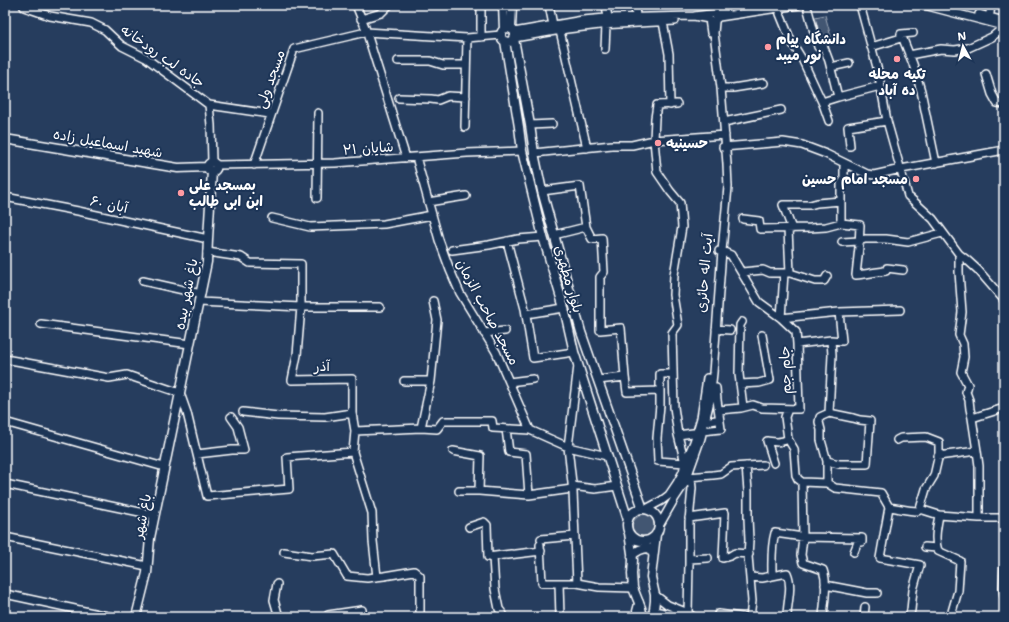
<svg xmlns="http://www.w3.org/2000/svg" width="1009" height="622" viewBox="0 0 1009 622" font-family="'Shantell Sans','Playpen Sans Arabic',sans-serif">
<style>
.green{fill:#425672;stroke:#a0aab8}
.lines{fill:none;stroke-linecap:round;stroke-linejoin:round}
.minor-casing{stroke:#fff;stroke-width:10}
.major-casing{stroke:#fff;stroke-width:11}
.minor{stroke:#1d3557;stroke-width:7}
.major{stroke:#1d3557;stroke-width:8}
.poi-dot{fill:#ff9aa2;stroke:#1d3557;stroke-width:1.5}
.labels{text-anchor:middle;stroke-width:4;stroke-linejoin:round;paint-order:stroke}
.poi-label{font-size:14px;font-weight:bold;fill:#fff;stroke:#1d3557;text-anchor:start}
.street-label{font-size:14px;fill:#fff;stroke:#1d3557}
</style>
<rect width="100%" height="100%" fill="#263d5e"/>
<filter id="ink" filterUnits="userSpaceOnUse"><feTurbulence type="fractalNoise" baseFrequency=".025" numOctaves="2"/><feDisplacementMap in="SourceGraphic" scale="8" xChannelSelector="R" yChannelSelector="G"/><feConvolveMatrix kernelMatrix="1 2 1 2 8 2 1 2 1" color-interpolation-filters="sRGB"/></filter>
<g filter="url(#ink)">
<path class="green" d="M825,15l6,22 -10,2 -6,-22z
M644,514c8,2 16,8 9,18 -1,3 -2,2 -5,3 -17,7 -23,-16 -4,-21z"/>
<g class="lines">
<g class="minor-casing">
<path id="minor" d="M356,5l9,22 41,131
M481,5v32
M549,5l4,20 7,6 27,117
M606,5l2,13
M635,5l1,12
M860,5l18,66 9,50 21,75 25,23 26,35 8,6 11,10 26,30
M924,5l80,21
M24,7l26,9 41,7 14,7 17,16 24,12 63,47 2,20 1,37
M808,10l10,37 5,-2 6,16 9,36
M780,14l11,27 11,18 21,45 6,17
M979,14l25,7
M694,16l15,3 2,14
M361,19l20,-6 8,-8
M989,21l2,-16
M663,22l6,32 1,51
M514,32l69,-12 23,-2 88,-2 32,-4
M901,34l12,30 8,27 15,72
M514,38l53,-9 33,-4 75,-4
M871,47l30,-9v-4l12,-1
M605,49l1,-24
M909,55l32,-6 14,1 13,-2 24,-11 12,-10
M398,61h32l13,4h23
M831,67l18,-4
M986,74l6,20 5,9 7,1
M721,88h12l31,-5
M399,98l32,1 7,1 10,-4 18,1
M822,102l16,-5 42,-11
M677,104l-20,1 -2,13 -1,22 3,32 13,19 10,12 2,24 -8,48 -1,20 5,30 -6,8 2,74 4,28 7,28
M209,105l61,9
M724,122l57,-12
M530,125l22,-1
M465,127l2,-89
M850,146l-2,-19 39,-6
M723,147l60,-5 19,3 24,9 41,20 7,1 27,-6 103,-19
M534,153l78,-8h20l22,-5 71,-5
M416,157l23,83 11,30 10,23 36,59 34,78
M216,165l119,-2 132,-10 55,-2
M254,165l40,-116 72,-17 101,6 34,-3
M542,191l38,-5 6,41 6,12 10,-1 2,34 -4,5v53l21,-2 4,49
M5,197l73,14 130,28
M317,198l1,-85
M428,202l38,-6
M272,218l38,9 74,-3 48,-9
M743,219l16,2 1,8 50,-1 16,-1 15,-4v-39l3,-4v-17
M841,223l19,2 -1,22 -3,28c10,-1 20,-3 30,-4l1,-3 16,2
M792,229l-9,-24h27l7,-2 24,-2
M554,235l32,-8
M507,241l18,68 8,49 41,-6
M842,242l17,-1 6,-2h21l22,3 34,-9
M452,250l37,-5 29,-6 25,-2
M207,252l34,5 9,6 51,1v43l-4,48 -5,25 60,-1v34l3,18 -2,21
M959,254v18l3,40 -3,23 4,9 1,13 -3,15 7,13 -2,7 3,8 1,9 2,9
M742,272l21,-2 7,3h20l-2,-44
M784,273l-3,45 58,-6 3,29 -11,-1 -34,4
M790,273l25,8h9l3,-5
M143,281l58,13
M199,302l102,5h79
M839,312l61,-2
M526,314l38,-6
M742,322l-2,3 -1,49 4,33
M41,324l149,20
M716,329l14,1
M484,333l21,-2
M5,359l104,19 18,-3 53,18 7,20 20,83 82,-7 -2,-32 66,-5 19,61 1,28 4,36
M673,374h-13v31l-3,33 1,23 27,2 3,2
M598,380l27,-3 2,15 33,-1
M431,381l6,-61 -4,-19
M509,382l24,-3
M740,384l19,-1 11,-3 -8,-45
M719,410l22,-2 12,-3 9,3 37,1 -2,-65 -1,-12 -15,-14 -22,-16 -28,-47 -9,-4h-3
M243,412l35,4 47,1 27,-4
M829,413l3,-58 -1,-15
M5,422l159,45
M705,422l11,-2
M421,428l16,1 6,-8h49l1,7 37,2 38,17 39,9
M506,429l3,23 17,2 3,41
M355,431l66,-3 10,-47h-27
M702,431l19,-2 -4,-29 -1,-12
M678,435l15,-2
M788,439l6,10 2,26 2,4 4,3 25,1 8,5 46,5 8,14 -9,51 40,7 -7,25 -2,20 -2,7
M453,451l27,5 -1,35
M977,451l-5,-33 32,-10
M197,454l35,-4h12l-6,-23 -7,-10
M938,456l39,-5 2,15v52
M774,463l-7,-22c8,1 14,2 21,-2l-3,-22 3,-8
M746,466l2,25v27l1,22 -1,16 4,45 -2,16
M685,476l6,2 1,10 -3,33v42l-1,50
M687,477l26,-2 8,-1 10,-7 32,-2
M802,482l1,55 -2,18 2,8 20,7c5,15 1,32 0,47
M827,483v-22l-6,-21v-10l-2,-8 1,-5 9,-4 24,5 7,2 10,1 -3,43h-28l-12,-3
M5,484l149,31
M572,486l23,3 22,-3
M459,491h20l50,4 43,-6
M889,507c9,1 19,4 29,4l2,-2 6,-20 8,-13 5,-22v-12l-13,-5 -25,1 -4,2
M646,509l15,-8 8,-6 8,-12 6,-11 2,-9 9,-21 7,-24 6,-40
M920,509l19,6c-2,12 -5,24 -1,36l22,10 -2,30 -7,24 -2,2
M939,515l40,3h25
M689,518l36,-5 -2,45 7,-2 5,-3 14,1
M659,526l16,-28 10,-15 16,-45 9,-37 3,-28 9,-122 6,-64 -1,-23 -6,-76 -7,-55 1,-11 1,-3 3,-2 79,-12
M469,527l15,-5 3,3 1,32 23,-3
M5,537l142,29
M541,539l34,-3
M540,545l2,38h35l22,4 34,1
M925,547l12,1
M284,552l28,4 22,-2 13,22 20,2 17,-2 30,-5 6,5v41
M508,555l33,-4
M493,557l2,32 4,20 4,5 -1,3
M689,559l19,-1
M1004,568l-1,19 1,9
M772,575c0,-14 -1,-28 3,-42l28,4 59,1v4h-4l-4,10
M750,577l12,1 25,-5c6,14 0,29 0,44
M559,583l1,34
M577,583l-4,-91 -5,-45 10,-81
M277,584l-3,16 5,17
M825,585l42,8h10
M5,594l107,23
M655,595l13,10 20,8 5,4
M654,611l32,6
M328,615l34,-5v7
M635,617l4,-15
M717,617l1,-3 24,3
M864,617l1,-10
M1004,617v-2"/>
</g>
<g class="major-casing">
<path id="major" d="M503,5l1,24
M501 35a7 7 0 1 1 14 0a7 7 0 1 1-14 0Z
M511,29l1,-24
M514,39l16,86 4,28 8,38 39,141 62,177
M505,41l14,86 3,24 21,86 21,71 10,44 54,168
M5,139l173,29 29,-1
M207.5 167a4.5 4.5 0 1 1 9 0a4.5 4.5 0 1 1-9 0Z
M627 525a16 16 0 1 1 32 0a16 16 0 1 1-32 0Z
M629,533l4,27 -1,14 1,14 8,20 2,9
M632,556c5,-6 10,-8 17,-8l4,6
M136,617l11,-44 3,-35 57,-276 1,-23 4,-68
M653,617l2,-16v-6l-4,-18 5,-43"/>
</g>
<use href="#minor" class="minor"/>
<use href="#major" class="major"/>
</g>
</g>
<g class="poi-dot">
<circle cx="768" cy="47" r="4"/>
<circle cx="897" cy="59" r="4"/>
<circle cx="658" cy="143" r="4"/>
<circle cx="916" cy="179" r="4"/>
<circle cx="181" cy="193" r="4"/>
</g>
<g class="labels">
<g class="poi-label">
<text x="776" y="44">دانشگاه پیام<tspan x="776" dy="16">نور میبد</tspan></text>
<text x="897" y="79" text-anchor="middle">تکیه محله<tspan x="897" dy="16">ده آباد</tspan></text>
<text x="666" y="148">حسینیه</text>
<text x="908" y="184" text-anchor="end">مسجد امام حسین</text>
<text x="189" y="190">بمسجد علی<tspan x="189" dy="16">ابن ابی طالب</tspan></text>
</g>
<g class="street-label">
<text transform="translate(163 56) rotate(35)" y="5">جاده لب رودخانه</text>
<text transform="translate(270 79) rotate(-70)" y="5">مسجد ولی</text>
<text transform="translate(108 143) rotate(10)" y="5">شهید اسماعیل زاده</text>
<text transform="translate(368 148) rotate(-4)" y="5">شایان ۲۱</text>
<text transform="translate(109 204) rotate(12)" y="5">آبان ۶۰</text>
<text transform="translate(704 273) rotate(-85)" y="5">آیت اله حائری</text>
<text transform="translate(569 279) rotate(74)" y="5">بلوار مطهری</text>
<text transform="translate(186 294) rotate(-79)" y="5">باغ شهر بیده</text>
<text transform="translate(488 312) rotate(62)" y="5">مسجد صاحب الزمان</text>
<text transform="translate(322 366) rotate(-1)" y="5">آذر</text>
<text transform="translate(785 370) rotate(-92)" y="5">جام جم</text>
<text transform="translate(142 516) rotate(-79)" y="5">باغ شهر</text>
</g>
</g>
<rect width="1009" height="622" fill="none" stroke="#1d3557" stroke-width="20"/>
<rect x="10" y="10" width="989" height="602" fill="none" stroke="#fff" stroke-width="1.5" filter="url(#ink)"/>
<g transform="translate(963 46) rotate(353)" stroke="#1d3557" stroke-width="3" paint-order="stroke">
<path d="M0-3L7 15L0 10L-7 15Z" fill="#ffffff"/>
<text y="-6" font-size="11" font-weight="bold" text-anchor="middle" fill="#ffffff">N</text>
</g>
</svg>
